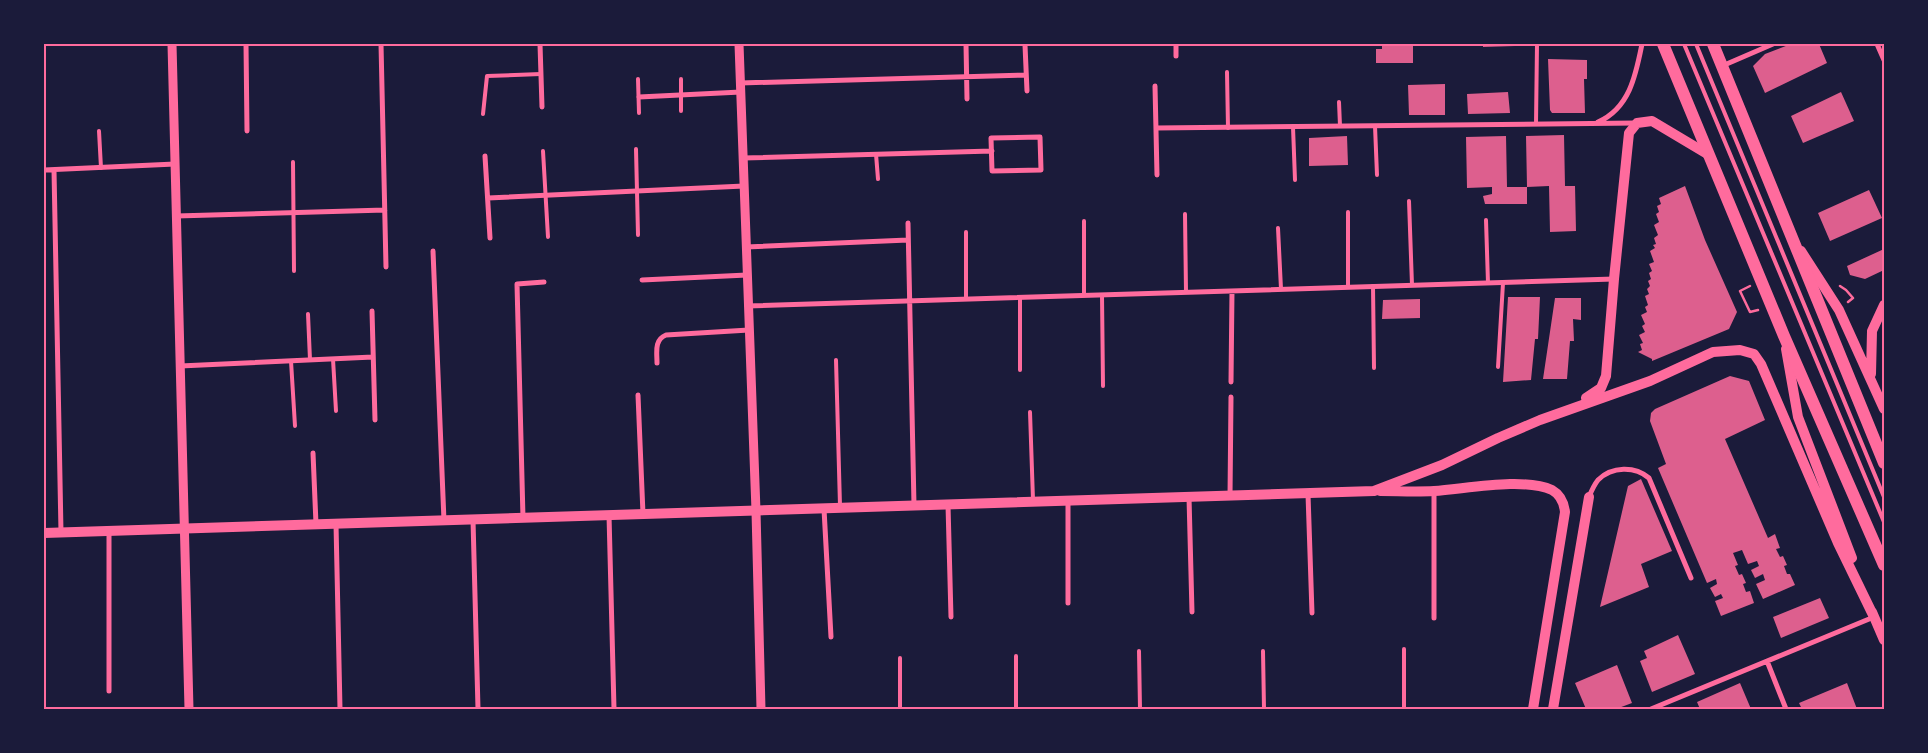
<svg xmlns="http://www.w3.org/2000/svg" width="1928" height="753" viewBox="0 0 1928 753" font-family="Karla,sans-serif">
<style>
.building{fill:#dd5f8e}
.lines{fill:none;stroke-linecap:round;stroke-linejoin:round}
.path{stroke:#ff6b9d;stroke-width:2.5}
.service{stroke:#ff6b9d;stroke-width:4}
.minor{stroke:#ff6b9d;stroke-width:5}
.tertiary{stroke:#ff6b9d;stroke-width:9}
.secondary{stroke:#ff6b9d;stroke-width:10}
.primary{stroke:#ff6b9d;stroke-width:12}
.neatline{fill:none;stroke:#ff6b9d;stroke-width:2}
</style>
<rect width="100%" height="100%" fill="#1b1b3a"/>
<path class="building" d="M1382,44h31v19h-37v-14h6z
M1483,44h32v2l-32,1z
M1791,44h28l8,19 -62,30 -12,-27 12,-12z
M1548,59l39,1v19h-3l1,34h-33l-2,-3z
M1445,84v31h-36l-1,-30z
M1508,92l2,21 -42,1 -1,-20z
M1841,92l13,29 -51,22 -12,-27z
M1564,135l1,51h10l1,45 -26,1 -1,-46 -22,1v17h-42l-2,-8 9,-2v-7l-25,1 -1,-51 40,-1 1,51h20l-1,-51z
M1347,136l1,29 -39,1v-28z
M1685,186l20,54 32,72 -8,17 -77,32v-2l-14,-7 4,-2 -2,-6 3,-1 -4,-8 6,-3 -3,-6 3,-2 -4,-9 6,-3 -2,-5 3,-2 -3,-9 4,-2 -2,-5 3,-3 -2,-5 3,-2 -2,-6 3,-2 -3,-7 5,-2 -4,-11 5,-3 -2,-3 3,-1 -2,-6 4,-3 -4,-10 5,-3 -3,-8 3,-2 -2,-6 4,-2 -2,-6z
M1869,190l13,28 -52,23 -12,-28z
M1884,249v21l-19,9 -15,-4 -3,-9z
M1508,297h32l-2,42h-3l-4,41 -28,2z
M1555,298h26v22l-8,-1 1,22h-4l-3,38h-24z
M1420,299v19l-38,1 1,-19z
M1730,376l19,5 16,39 -40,19 43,99 7,-4 5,14 -4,1 4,8 3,-1 4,9 -3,1 3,8h3l5,11 -32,14 -7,-15 9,-4 -2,-6 -8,4 -4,-8 8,-4 -2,-5 -9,3 -6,-14 -9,3 5,12 -3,1 4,9 3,-1 4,9 -3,1 3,8 4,-1 4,12 -33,13 -6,-15 8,-3 -2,-4 -6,3 -5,-9 7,-4 -1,-5 -9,4 -49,-115 8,-4 -16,-43 1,-8 4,-4z
M1641,479l31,72 -31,13 8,23 -49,20 28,-121z
M1820,598l9,20 -48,20 -8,-21z
M1678,635l17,39 -43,18 -12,-31 7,-3 -3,-7z
M1617,665l15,38 -16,6h-30l-11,-26z
M1740,683l11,26h-51l-3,-7z
M1847,683l10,26h-55l-3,-6z"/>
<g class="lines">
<path class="path" d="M1750,286l-10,5 10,21 8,-2
M1840,286l6,4 7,8 -5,4"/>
<path class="service" d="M1684,44l200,478
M1696,44l188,453
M1227,72l1,56
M638,79l1,34
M681,79v32
M1339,102l1,24
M483,114l4,-38 54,-2
M1536,124l1,-80
M1375,126l2,49
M1293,127l2,53
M99,131l2,37
M636,149l2,86
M543,151l5,86
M876,154l2,25
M293,162l1,109
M1409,201l3,84
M1185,214l1,78
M1486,220l2,63
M1278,228l3,61
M1373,286l1,82
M1348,287v-75
M1084,295v-74
M1102,295l1,91
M966,299v-67
M308,314l2,46
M333,359l3,52
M836,360l4,146
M291,361l4,65
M1498,367l5,-84
M1020,370v-72
M1030,412l3,88
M1139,651l1,58
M1263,651l1,58
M1016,656v53
M900,658v51
M1404,709v-60"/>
<path class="minor" d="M246,44l1,87
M381,44l5,223
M540,44l2,63
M966,44l1,55
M1176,44v12
M1877,44l7,16
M1025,45l2,46
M1722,66l51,-22
M740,83l286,-8
M1155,86l2,89
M639,97l102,-5
M1598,122c32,-14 38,-48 44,-78
M1156,128l480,-5
M1040,137l1,33 -49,1 -1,-33z
M485,156l5,82
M743,158l249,-7
M44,170l131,-6
M54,170l7,362
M488,198l256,-12
M176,216l209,-6
M908,223l6,282
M746,247l162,-7
M433,251l11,270
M642,280l105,-5
M747,306l867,-27
M372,311l3,109
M657,363c0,-11 -3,-23 9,-28l83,-5
M180,366l193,-9
M1231,382l1,-91
M638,395l5,119
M313,453l3,71
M1308,494l4,119
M1230,496l1,-99
M1189,497l3,115
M1589,497c2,-5 5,-12 9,-17 14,-14 37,-14 51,-2l42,100
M1068,501v102
M948,505l3,112
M824,509l7,128
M609,515l5,194
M523,518l-6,-234 27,-2
M473,520l5,189
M336,524l4,185
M1434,618v-127
M1767,661l19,48
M109,691v-160
M1651,709l223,-92"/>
<path class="tertiary" d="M172,44l17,665
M739,44l17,467 5,198"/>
<path class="secondary" d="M1801,251l38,59 45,99
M1786,349l12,68 54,141
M1871,374l1,-43 12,-26
M1586,398l15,-10 5,-12 8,-97 15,-146 8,-10 15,-2 57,34
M1380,491c18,0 36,1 54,0 32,-2 89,-14 118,-1 9,5 12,13 13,22l-32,197
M44,533l1330,-42 68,-26 56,-27 42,-18 110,-39 63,-29 27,-2 14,4 7,10 77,179 36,74
M1872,612l12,28
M1553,709l36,-212"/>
<path class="primary" d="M1663,44l121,292 100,229
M1713,44l171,419"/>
</g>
<rect width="1928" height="753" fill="none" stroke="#1b1b3a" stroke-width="90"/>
<rect x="45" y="45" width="1838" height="663" class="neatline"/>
</svg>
